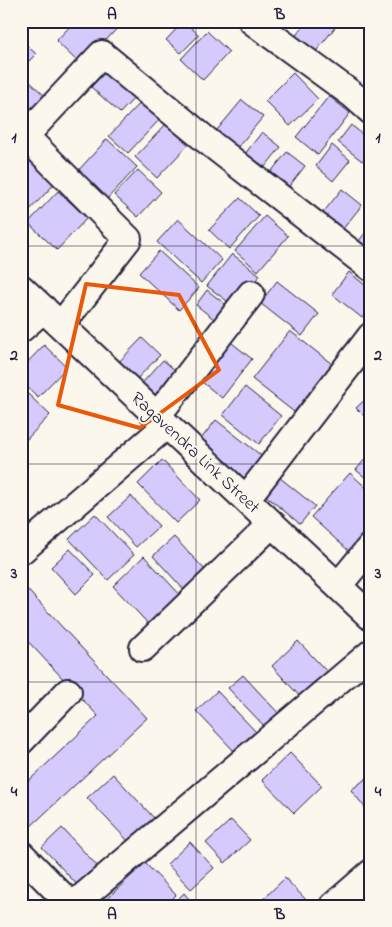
<svg xmlns="http://www.w3.org/2000/svg" width="392" height="927" viewBox="0 0 392 927" font-family="'Indie Flower',sans-serif">
<style>
.building{fill:#d6cafd;stroke:#22223b}
.lines{fill:none;stroke-linecap:round;stroke-linejoin:round}
.minor-casing{stroke:#22223b;stroke-width:30}
.minor{stroke:#fbf7ec;stroke-width:26}
.marked{fill:none;stroke:#e8590c;stroke-width:4;stroke-linejoin:round}
.grid{fill:none;stroke:#22223b;stroke-width:1;stroke-opacity:0.55}
.labels{text-anchor:middle;stroke-width:4;stroke-linejoin:round;paint-order:stroke}
.street-label{font-size:18px;fill:#22223b;stroke:#fbf7ec}
.neatline{fill:none;stroke:#22223b;stroke-width:2}
.grid-label{font-size:16px;text-anchor:middle;font-weight:bold;fill:#22223b}
</style>
<rect width="100%" height="100%" fill="#fbf7ec"/>
<filter id="ink" filterUnits="userSpaceOnUse"><feTurbulence type="fractalNoise" baseFrequency=".02" numOctaves="2"/><feDisplacementMap in="SourceGraphic" scale="10" xChannelSelector="R" yChannelSelector="G"/><feConvolveMatrix kernelMatrix="1 2 1 2 8 2 1 2 1" color-interpolation-filters="sRGB"/></filter>
<g filter="url(#ink)">
<path class="building" d="M75,21h49l-42,45 -26,-25z
M184,21l15,14 -18,18 -15,-13z
M307,21h33l-26,33 -20,-16z
M207,31l22,21 -26,28 -22,-21z
M21,40l15,14 -15,15z
M110,67l28,27 -18,19 -29,-26z
M21,73l30,29 -20,22 -10,-10z
M293,73l25,26 -28,27 -25,-25z
M329,96l21,17 -32,42 -22,-18z
M143,100l18,18 -33,35 -19,-17z
M242,100l21,17 -30,36 -21,-17z
M167,123l22,21 -32,34 -22,-21z
M351,125l20,16v10l-9,10 -24,-19z
M262,132l19,15 -22,27 -18,-15z
M107,139l30,28 -32,34 -29,-28z
M332,145l18,15 -17,21 -17,-15z
M287,152l18,14 -21,27 -18,-15z
M34,156l25,23 -33,35 -5,-4v-40z
M138,170l23,22 -23,25 -24,-22z
M342,189l20,16 -24,30 -20,-16z
M58,191l29,27 -30,32 -29,-27z
M240,198l19,18 -30,33 -20,-19z
M265,216l23,20 -30,35 -23,-20z
M178,219l44,41 -21,23 -44,-41z
M371,226v37l-18,-15z
M159,251l40,37 -20,22 -40,-37z
M232,254l28,21 -25,32 -28,-21z
M349,272l22,18v17l-9,11 -30,-24z
M277,281l42,33 -17,22 -42,-33z
M207,290l28,22 -11,15 -28,-22z
M290,331l42,33 -38,48 -42,-33z
M222,335l30,24 -30,39 -30,-24z
M142,338l18,17 -28,29 -18,-17z
M44,345l23,22 -29,30 -17,-16v-12z
M163,360l21,18 -28,32 -21,-19z
M245,387l36,29 -22,28 -36,-29z
M28,394l22,21 -24,25 -5,-5v-34z
M371,394v29l-15,-15z
M216,420l47,37 -20,25 -47,-37z
M371,452v30l-15,-12z
M162,460l38,40 -24,23 -38,-39z
M350,473l21,19v37l-21,23 -39,-35z
M279,477l36,29 -15,18 -35,-29z
M131,496l28,30 -23,21 -28,-30z
M21,511l9,8 -9,9z
M95,514l39,41 -26,25 -39,-41z
M174,537l33,35 -21,20 -33,-36z
M70,549l25,26 -19,19 -25,-27z
M144,556l41,44 -31,30 -41,-44z
M22,584l125,134 -118,110 -8,-8v-32l77,-72 -77,-82z
M298,641l31,33 -26,26 -31,-34z
M243,675l38,41 -14,13 -39,-41z
M217,691l39,41 -21,20 -39,-41z
M290,753l32,33 -28,27 -32,-33z
M113,774l41,44 -25,24 -42,-44z
M368,777l3,3v35l-20,-25z
M231,820l19,20 -25,23 -19,-20z
M62,828l39,42 -20,19 -39,-42z
M190,842l24,26 -23,21 -24,-25z
M145,863l31,32 -11,11h-66z
M285,878l27,28h-56z
M184,893l11,13h-24z"/>
<g class="lines">
<g class="minor-casing">
<path id="minor" d="M252,21l101,74 18,16
M21,288l350,329
M61,325l67,-86 -103,-103 77,-82 104,86 165,128
M21,329l23,-20
M157,416l94,-122
M246,499l125,-163
M21,551l146,-126
M338,586l33,-40
M143,648l129,-124
M21,741l47,-49
M21,854l51,52
M72,906l299,-253
M333,906l38,-33"/>
</g>
<use href="#minor" class="minor"/>
</g>
</g>
<path class="marked" d="M86,284l93,11 40,75 -79,58 -82,-23z"/>
<path class="grid" d="M196,21v885M21,246h350M21,464h350M21,682h350"/>
<g class="labels">
<g class="street-label">
<text transform="translate(196 452) rotate(43)" y="6">Ragavendra Link Street</text>
</g>
</g>
<rect width="392" height="927" fill="none" stroke="#fbf7ec" stroke-width="55"/>
<rect x="28" y="28" width="336" height="872" class="neatline"/>
<g class="grid-label">
<text x="112" y="19">A</text>
<text x="280" y="19">B</text>
<text x="14" y="142">1</text>
<text x="378" y="142">1</text>
<text x="14" y="360">2</text>
<text x="378" y="360">2</text>
<text x="14" y="578">3</text>
<text x="378" y="578">3</text>
<text x="14" y="796">4</text>
<text x="378" y="796">4</text>
<text x="112" y="919">A</text>
<text x="280" y="919">B</text>
</g>
</svg>
